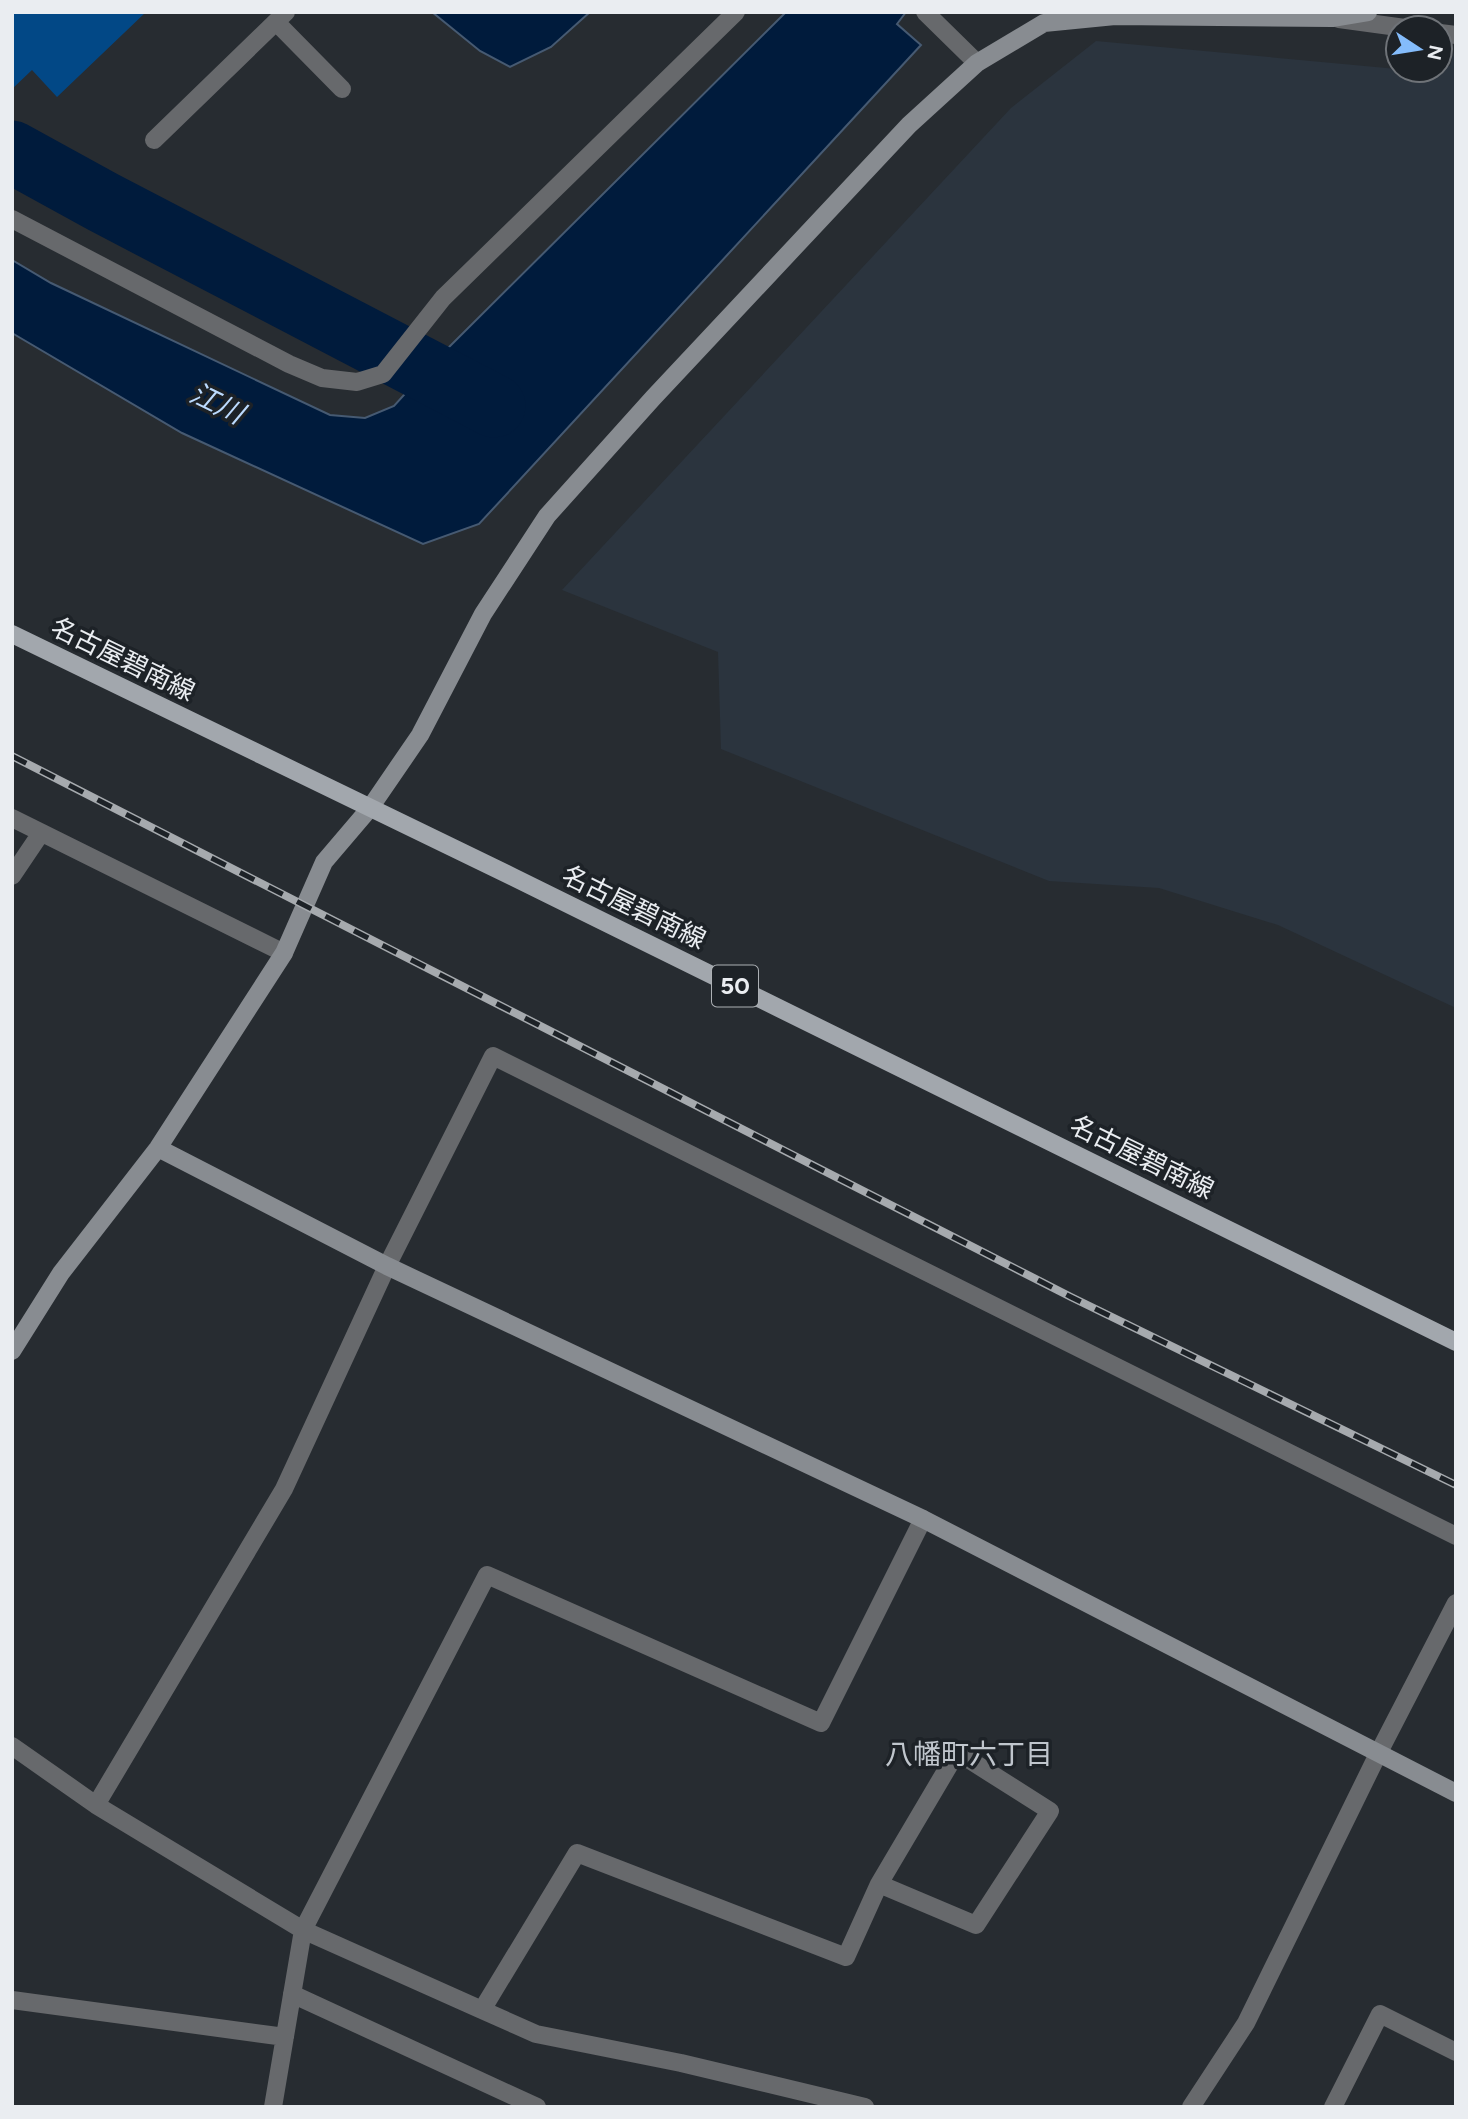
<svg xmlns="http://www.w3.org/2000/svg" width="1468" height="2119" viewBox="0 0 1468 2119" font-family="Figtree,'Noto Sans JP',sans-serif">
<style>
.built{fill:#2b343e}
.water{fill:#001b3c;stroke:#465a72;stroke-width:2}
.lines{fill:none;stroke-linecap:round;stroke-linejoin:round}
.river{stroke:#001b3c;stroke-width:63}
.building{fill:#024886}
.street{stroke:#67696c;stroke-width:18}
.secondary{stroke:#888c91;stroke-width:18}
.primary{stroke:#a2a7ad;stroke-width:18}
.rail-casing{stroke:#a6aaae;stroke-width:8}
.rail{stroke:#1d2227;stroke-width:5;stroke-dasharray:16;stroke-linecap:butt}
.labels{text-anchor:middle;stroke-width:7;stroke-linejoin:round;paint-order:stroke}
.shield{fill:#1d2227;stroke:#acb0b4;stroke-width:2}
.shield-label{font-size:24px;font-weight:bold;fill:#eaedf1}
.street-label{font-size:26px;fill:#eaedf1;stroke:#1d2227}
.water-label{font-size:28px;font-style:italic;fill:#bbdafe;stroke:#1d2227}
.neighbourhood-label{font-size:28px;fill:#c0c6cd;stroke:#1d2227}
</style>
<rect width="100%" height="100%" fill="#272c31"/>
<path class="built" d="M1096,41l312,29h32v-3l10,-1 6,-21v963l-178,-83 -119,-37 -110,-7 -328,-132 -3,-97 -156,-62 449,-482z"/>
<path class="water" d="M432,12h158l-39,35 -41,20 -30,-16z
M786,12h120l-9,12 24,21 -442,479 -56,20 -241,-111 -170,-100v-73l39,23 279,132 35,3 29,-12 39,-43z"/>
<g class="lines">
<path class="river" d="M12,152l91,50 391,204"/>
</g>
<path class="building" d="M12,12h134l-89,85 -25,-27 -20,19z"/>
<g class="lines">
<path class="street" d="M925,12l52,51
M1339,19l66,9
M276,22l66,67
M1440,33l16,2
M154,140l132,-128
M12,219l277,145 33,14 35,4 26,-8 60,-76 293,-286
M12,818l272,135
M12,876l29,-43
M12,1746l84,59 207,125 179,80 95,-157 269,104 33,-73 78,-132 93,59 -74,114 -97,-41
M96,1805l188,-316 103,-223 106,-210 963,480
M292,1994l245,113
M12,2000l273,37
M482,2010l54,24 145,29 184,44
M273,2107l30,-177 184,-355 334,148 102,-204
M1191,2107l55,-84 132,-269 78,-151
M1333,2107l47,-93 76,38"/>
<path class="secondary" d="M158,1148l229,118 536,253 533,274
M12,1351l49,-78 97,-125 126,-195 40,-91 46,-54 50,-73 63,-121 64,-98 106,-118 256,-273 68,-62 67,-40 71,-7 217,2 36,-6"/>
<path class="primary" d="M12,634l501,243 943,465"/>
<g class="rail-casing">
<path id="rail" d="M12,756l1059,541 385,188"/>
</g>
<use href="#rail" class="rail"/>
</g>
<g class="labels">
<rect class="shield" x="712" y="965.5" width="46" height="41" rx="5"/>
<g class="shield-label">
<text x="735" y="994">50</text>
</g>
<g class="street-label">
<text transform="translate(123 659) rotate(26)" y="9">名古屋碧南線</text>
<text transform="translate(634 907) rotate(26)" y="9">名古屋碧南線</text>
<text transform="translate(1142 1157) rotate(26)" y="9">名古屋碧南線</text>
</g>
<g class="water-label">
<text transform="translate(217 403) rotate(26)" y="10">江川</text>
</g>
<g class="neighbourhood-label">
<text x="969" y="1764">八幡町六丁目</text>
</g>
</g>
<rect width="1468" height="2119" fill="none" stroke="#eaedf1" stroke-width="28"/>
<g transform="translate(1419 49) rotate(102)"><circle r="33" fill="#1d2227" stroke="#6f7378" stroke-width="2"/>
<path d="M0-5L12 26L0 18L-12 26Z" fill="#84bcfb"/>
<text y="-10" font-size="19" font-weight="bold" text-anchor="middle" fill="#eaedf1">N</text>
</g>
</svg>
